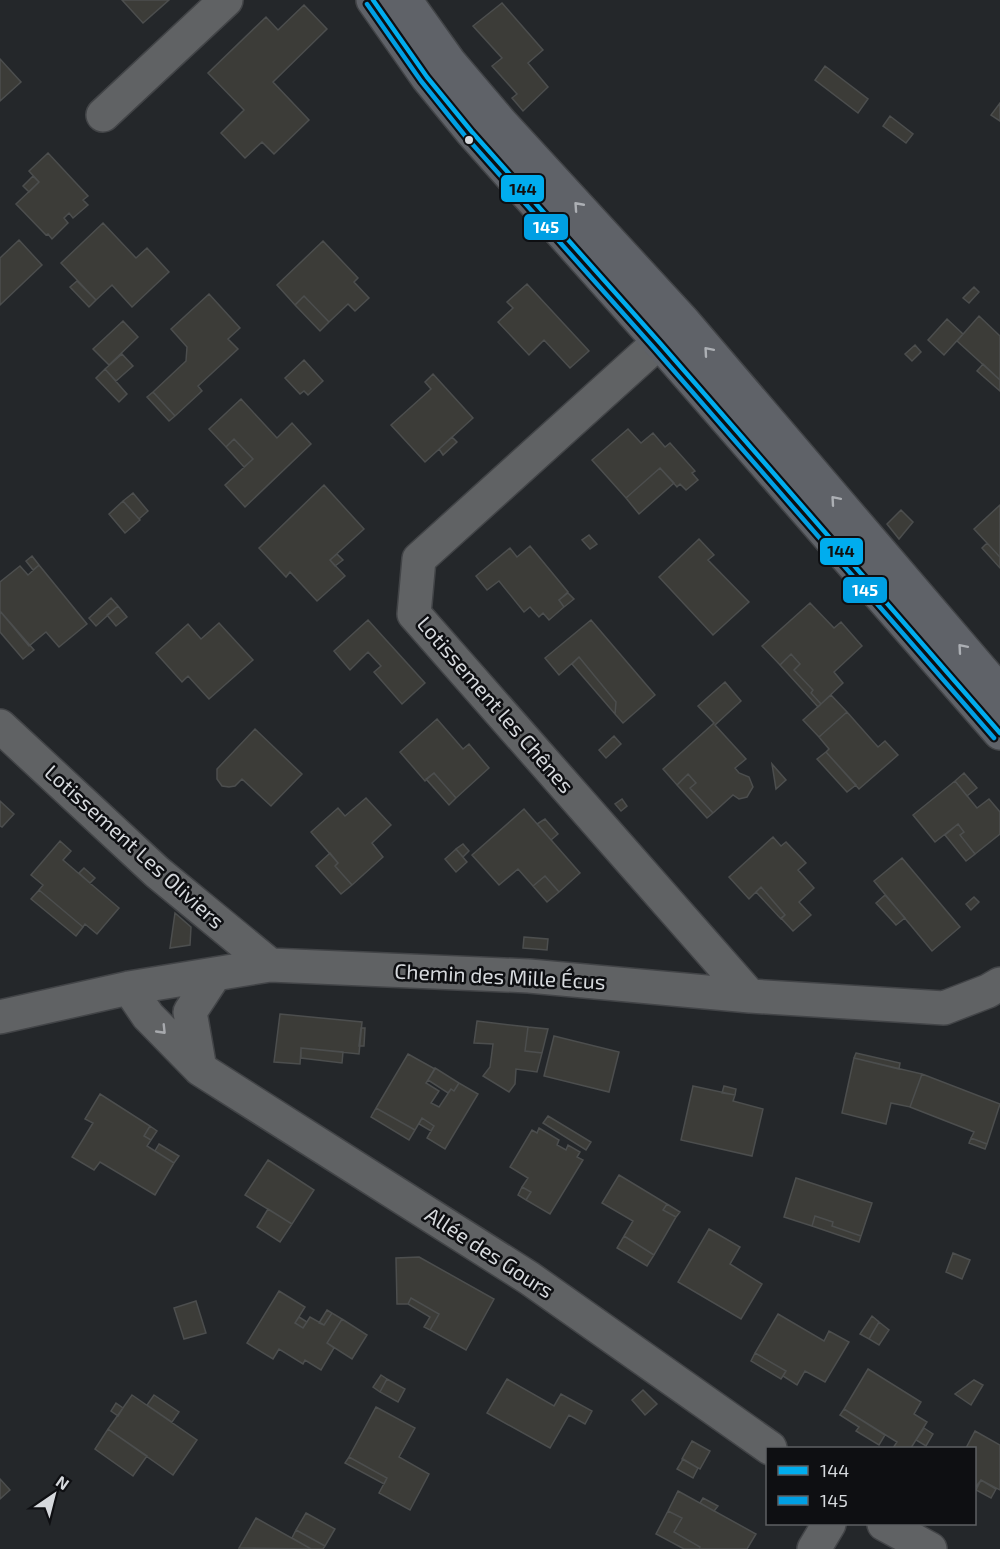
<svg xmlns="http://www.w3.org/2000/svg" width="1000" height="1549" viewBox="0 0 1000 1549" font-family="'Exo 2',sans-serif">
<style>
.building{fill:#3c3c38;stroke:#4c4e4e;stroke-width:1.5}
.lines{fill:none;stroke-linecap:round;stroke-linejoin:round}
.minor-casing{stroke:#424447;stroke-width:36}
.major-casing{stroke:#424447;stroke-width:36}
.minor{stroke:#606264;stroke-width:33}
.major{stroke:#5f6268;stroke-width:33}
.bus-1-casing{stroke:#0e0f12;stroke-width:9}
.bus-2-casing{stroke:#0e0f12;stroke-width:9}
.bus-1{stroke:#00adee;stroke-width:4.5}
.bus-2{stroke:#009fe3;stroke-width:4.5}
.oneway{stroke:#acafb4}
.oneway2{stroke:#a7a9ad}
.bus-dot{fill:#d6d9dd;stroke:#0e0f12;stroke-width:2}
.labels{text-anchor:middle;stroke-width:5;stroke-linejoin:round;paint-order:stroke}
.street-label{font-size:21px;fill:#d6d9dd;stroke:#0e0f12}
.line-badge{stroke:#0e0f12;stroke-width:2}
.badge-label{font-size:16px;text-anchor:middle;font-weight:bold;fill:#fff}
.pale-badge-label{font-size:16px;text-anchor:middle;font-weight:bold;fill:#111}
</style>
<rect width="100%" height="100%" fill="#24272a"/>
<path class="building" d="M122,0h47l-26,23z
M502,3l41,47 -15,13 20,24 -25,24 -11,-13 5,-4 -25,-28 10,-8 -29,-32z
M304,5l23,24 -54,53 36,38 -35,34 -12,-12 -17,16 -24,-25 23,-23 -36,-37 58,-56 12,13z
M0,59l21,23 -21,19z
M825,66l43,33 -10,14 -43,-33z
M1000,103v18l-9,-6z
M890,116l23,18 -7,9 -23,-17z
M48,153l40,43 -5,4 5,5 -15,13 -4,-5 -5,5 4,5 -16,16 -4,-5 -2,1 -30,-31 23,-22 -10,-11z
M33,176l6,6 -10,10 -6,-6z
M103,223l33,35 11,-10 22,24 -37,35 -20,-22 -16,15 -35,-37z
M19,240l23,25 -42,40v-47z
M323,241l35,37 -4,4 15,16 -14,13 -7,-7 -19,18 -25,-26 -9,9 -18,-20z
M77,281l19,19 -7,7 -19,-20z
M527,284l62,67 -19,17 -26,-28 -15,15 -31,-33 15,-14 -6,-6z
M974,287l5,5 -10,11 -6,-5z
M209,294l31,34 -12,11 10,10 -40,37 4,5 -27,25 -22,-24 33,-31 1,-14 -16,-18z
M304,296l25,26 -9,9 -25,-26z
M979,316l21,20v44l-43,-39z
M947,319l16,15 -19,21 -16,-15z
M123,321l15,16 -29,28 -16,-16z
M915,345l6,7 -9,9 -7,-7z
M122,354l11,12 -17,15 -11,-12z
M304,360l19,21 -15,14 -4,-4 -4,3 -15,-16z
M983,364l17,16v11l-23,-20z
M105,369l22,25 -8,8 -23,-24z
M433,374l40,44 -48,44 -34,-37 40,-36 -6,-7z
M153,392l22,24 -6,5 -22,-24z
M241,399l36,39 15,-15 19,21 -66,63 -20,-22 28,-26 -19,-20 -8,8 -17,-18z
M628,429l13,14 12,-10 12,14 5,-4 25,28 -3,2 6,7 -12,10 -6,-6 -3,3 -17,-19 -34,30 -34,-38z
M452,437l5,5 -14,13 -4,-6z
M234,439l19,20 -9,8 -18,-20z
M660,468l14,15 -35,31 -13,-16z
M324,485l40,44 -34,31 15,16 -28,25 -27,-29 -4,5 -27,-29z
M133,493l15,18 -9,8 -16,-18z
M123,501l17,19 -15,13 -16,-19z
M1000,505v52l-26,-28z
M901,510l12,12 -14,17 -12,-15z
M589,535l8,9 -7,5 -8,-9z
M699,539l15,16 -6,5 41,42 -36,33 -54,-58z
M987,543l13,14v11l-18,-20z
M530,546l38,46 -9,8 5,7 -15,13 -6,-7 -4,4 -9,-10 -6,5 -25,-31 -12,9 -11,-14 34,-28 7,9z
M337,554l6,6 -8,6 -5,-6z
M32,556l7,9 -6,5 -7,-9z
M39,565l48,59 -28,23 -13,-15 -17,14 -29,-35v-29l20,-16 8,9z
M568,593l6,6 -10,8 -5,-7z
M111,598l7,8 -22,20 -7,-8z
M810,603l24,25 7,-6 21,24 -28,26 9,11 -22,21 -10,-11 2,-3 -19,-20 6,-6 -9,-10 -11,11 -18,-19z
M118,606l9,11 -11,9 -9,-11z
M0,611l34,39 -11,9 -23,-27z
M368,620l57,63 -23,21 -28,-32 7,-6 -13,-14 -18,18 -16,-19z
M591,620l64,75 -32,28 -8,-9 1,-12 -37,-45 -20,18 -14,-17z
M219,623l34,37 -44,39 -21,-23 -6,6 -26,-29 32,-29 13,15z
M791,654l9,10 -6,6 19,20 -2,3 10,11 -3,3 -38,-42z
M579,657l37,45 -1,12 -43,-50z
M725,682l16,19 -26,24 31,34 -11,9 4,5 10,4 4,10 -6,10 -8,2 -6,-4 -20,18 -23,-25 6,-5 -8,-9 -11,11 -14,-16 51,-46 -16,-17z
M831,695l16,17 -28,25 -16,-17z
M847,712l31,35 7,-6 13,14 -39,34 -33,-37 3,-3 -10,-12z
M437,719l26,30 6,-5 20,24 -33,30 -22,-25 -9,8 -25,-29z
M255,729l47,45 -31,32 -29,-27 -7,7 -6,1 -7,-1 -5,-7v-10z
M614,736l7,8 -15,14 -7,-8z
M826,752l30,33 -9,7 -30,-33z
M772,764l14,16 -10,9z
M434,773l22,25 -7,7 -23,-26z
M964,773l13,15 -10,8 -12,-15z
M688,774l8,9 -6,5 23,25 -6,5 -30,-33z
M955,781l22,27 12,-9 11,13v22l-25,20 -15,-19 4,-3 -6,-8 -23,18 -22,-27z
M366,798l25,27 -19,18 11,14 -31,28 -17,-19 3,-3 -27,-31 27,-24 7,8z
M622,799l5,7 -6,5 -6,-7z
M0,801l14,13 -12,13 -2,-1z
M524,809l56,64 -21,19 -14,-16 -12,10 -15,-17 -19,16 -27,-30z
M545,819l13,15 -7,6 -14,-16z
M958,824l6,8 -4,3 15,19 -9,7 -21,-26z
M773,837l8,9 5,-4 20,21 -8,7 16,18 -15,14 12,13 -18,16 -12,-13 4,-3 -24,-28 -12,12 -20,-22z
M60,841l11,10 -8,9 56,48 -22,26 -12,-10 -2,3 -44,-37 4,-5 -12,-10z
M463,844l6,7 -6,6 -7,-8z
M456,849l11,13 -11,10 -11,-13z
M330,853l8,10 -3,3 17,19 -11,9 -25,-28z
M902,858l58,69 -28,24 -58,-70z
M84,868l11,10 -5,5 -11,-10z
M545,876l14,16 -12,10 -14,-16z
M761,887l24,28 -4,4 -25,-27z
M39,890l44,37 -7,9 -45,-37z
M885,895l20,23 -9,7 -20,-22z
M974,897l5,5 -8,8 -5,-6z
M175,913l16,14 -1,18 -20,3z
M524,937l24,2 -1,11 -24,-2z
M280,1014l82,8 -3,32 -58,-6 -1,16 -26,-2z
M477,1021l51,6 -3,24 17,2 -5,19 -21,-3 -1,15 -6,8 -26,-16 7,-9 3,-23 -19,-1z
M528,1027l20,2 -6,24 -17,-2z
M361,1028h4l-1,18h-5z
M554,1036l65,16 -10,40 -65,-16z
M301,1048l42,4 -1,11 -41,-5z
M856,1053l44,10 -1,6 -45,-11z
M408,1054l27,15 -9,14 13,8 -8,12 8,4 12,-18 3,2 5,-8 19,11 -33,55 -18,-11 7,-12 -12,-8 -7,12 -39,-22z
M854,1058l68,16 -12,33 -19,-4 -5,21 -44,-11z
M435,1068l24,15 -5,8 -3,-2 -3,4 -20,-13z
M922,1074l78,30 -13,40 -16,-6 3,-6 -64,-25z
M693,1086l42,9 -2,6 30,8 -11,47 -71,-16z
M724,1086l12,3 -1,6 -13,-2z
M100,1094l50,32 -6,10 7,4 -4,6 27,17 -19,32 -55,-33 -6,8 -22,-13 21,-34 -8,-4z
M376,1108l39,22 -6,10 -38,-23z
M548,1116l43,26 -5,8 -43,-27z
M422,1118l12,8 -3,5 -12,-7z
M150,1126l7,5 -6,9 -7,-4z
M539,1128l20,12 -2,5 9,5 2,-5 12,7 -3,5 6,3 -33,54 -24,-14 5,-8 -9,-5 6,-9 -18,-11 22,-37 5,3z
M971,1138l16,6 -2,5 -16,-6z
M159,1144l20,12 -5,7 -19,-12z
M268,1160l46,30 -22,34 -47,-29z
M619,1175l48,29 -4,6 13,7 -22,38 -30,-19 9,-15 -31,-18z
M796,1178l76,25 -11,33 -29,-10 1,-4 -18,-6 -3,10 -28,-9z
M522,1187l9,5 -5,8 -8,-5z
M667,1204l13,8 -4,5 -13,-7z
M268,1209l24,15 -12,18 -23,-15z
M815,1216l18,6 -1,4 29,10 -2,6 -47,-16z
M709,1229l31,18 -10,17 32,20 -21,35 -63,-37z
M624,1236l30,19 -7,11 -30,-18z
M953,1253l17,7 -8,19 -16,-7z
M419,1257l75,42 -28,51 -36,-20 9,-16 -28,-16 -3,6h-11l-1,-46z
M279,1291l26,16 -10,16 8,5 7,-11 14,8 8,-12 10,6 -15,24 7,5 -13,22 -16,-10 -2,4 -24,-15 -6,10 -26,-16z
M411,1298l28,16 -9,16 -6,-3 6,-10 -22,-13z
M196,1301l10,32 -22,6 -10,-31z
M327,1310l5,3 -8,12 -5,-2z
M778,1314l46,27 5,-10 20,11 -24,40 -20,-11 -8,14 -14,-9 3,-5 -31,-18z
M872,1316l7,6 -10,17 -9,-5z
M299,1317l8,5 -4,6 -8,-5z
M342,1319l25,16 -15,24 -25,-16z
M879,1322l10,8 -10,15 -10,-6z
M755,1353l31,18 -5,8 -30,-18z
M868,1369l53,33 -7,12 13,8 -16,26h-18l4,-6 -53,-33z
M381,1375l6,4 -7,13 -7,-5z
M387,1379l18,10 -7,13 -18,-10z
M507,1379l47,27 7,-12 31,17 -7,13 -16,-9 -19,33 -63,-35z
M974,1380l9,5 -12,20 -16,-11z
M643,1390l14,14 -12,11 -13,-15z
M132,1395l65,45 -24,35 -65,-46z
M154,1395l25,17 -7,10 -25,-17z
M116,1403l7,5 -5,8 -7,-5z
M376,1407l39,21 -16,29 30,17 -19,36 -31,-17 8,-15 -38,-21z
M844,1409l41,26 -6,10 -23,-14 3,-4 -19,-12z
M924,1428l9,6 -7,12 -10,-6z
M108,1429l39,27 -14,20 -38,-27z
M975,1431l25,14v45l-19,-10 -7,9v-41h-8z
M692,1441l18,10 -10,18 -18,-10z
M349,1457l38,21 -3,6 -39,-21z
M683,1459l15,9 -5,10 -16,-9z
M0,1479l10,11 -10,9z
M981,1480l15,9 -5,9 -15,-8z
M678,1491l78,43 -9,15h-48l1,-2 -26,-15 8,-14 -14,-7z
M703,1498l15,8 -4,5 -14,-8z
M668,1511l14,7 -8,14 26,15 -1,2h-15l-28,-15z
M306,1513l29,16 -10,17 -29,-16z
M256,1518l55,31 -72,-1z
M296,1530l29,16 -2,3h-12l-19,-11z"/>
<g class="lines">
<g class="minor-casing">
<path id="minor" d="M103,115l123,-115
M681,322l-262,237 -5,55 336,382
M0,726l157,146 113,93
M129,988l19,28 52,53 329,209 241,170
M0,1017l129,-29 141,-23 259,11 221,20 194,12 44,-17 12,-7
M200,1069l-10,-57 25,-38
M884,1524l46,25
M814,1549l15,-25"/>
</g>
<g class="major-casing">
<path id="major" d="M373,0l54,77 45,55 188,211 340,390
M405,0l45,63 51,60 182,198 317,371"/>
</g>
<use href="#minor" class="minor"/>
<use href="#major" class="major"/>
<g class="bus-1-casing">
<path id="bus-1" d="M373,0l54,77 45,55 188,211 340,390"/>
</g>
<g class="bus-2-casing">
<path id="bus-2" d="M367,4l54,77 45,56 188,211 340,390"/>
</g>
<use href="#bus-1" class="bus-1"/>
<use href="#bus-2" class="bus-2"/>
</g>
<defs><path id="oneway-chevron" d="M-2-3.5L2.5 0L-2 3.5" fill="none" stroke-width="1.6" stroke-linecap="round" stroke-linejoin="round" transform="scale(1.5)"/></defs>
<g class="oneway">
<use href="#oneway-chevron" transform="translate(578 206) rotate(-132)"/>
<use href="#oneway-chevron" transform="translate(708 351) rotate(-131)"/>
<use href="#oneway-chevron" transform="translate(835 500) rotate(-131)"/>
<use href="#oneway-chevron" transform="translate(962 648) rotate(-131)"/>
</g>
<use class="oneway2" href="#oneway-chevron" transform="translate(162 1030) rotate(46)"/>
<circle class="bus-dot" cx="469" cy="140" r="5"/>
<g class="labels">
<g class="street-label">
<text transform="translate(495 705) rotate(49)" y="7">Lotissement les Chênes</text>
<text transform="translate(134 847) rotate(42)" y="7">Lotissement Les Oliviers</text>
<text transform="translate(500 977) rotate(3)" y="7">Chemin des Mille Écus</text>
<text transform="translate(489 1253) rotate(33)" y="7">Allée des Gours</text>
</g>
</g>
<g class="line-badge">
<rect x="500" y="174" width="45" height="29" rx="6" fill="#00adee"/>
<rect x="523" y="213" width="46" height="28" rx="6" fill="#009fe3"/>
<rect x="819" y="537" width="45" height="29" rx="6" fill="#00adee"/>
<rect x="842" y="576" width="46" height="28" rx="6" fill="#009fe3"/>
</g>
<g class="badge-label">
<text x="546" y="233">145</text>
<text x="865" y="596">145</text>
</g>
<g class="pale-badge-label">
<text x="523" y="195">144</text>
<text x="841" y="557">144</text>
</g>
<rect x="766" y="1447" width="210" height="78" fill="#0e0f12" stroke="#5e6063" stroke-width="1.5"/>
<rect x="778" y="1466" width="30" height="9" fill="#00adee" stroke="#5e6063" stroke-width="1.5"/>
<text x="820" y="1477" font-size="18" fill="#d6d9dd">144</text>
<rect x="778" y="1496" width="30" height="9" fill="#009fe3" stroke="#5e6063" stroke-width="1.5"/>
<text x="820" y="1507" font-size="18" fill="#d6d9dd">145</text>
<g transform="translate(54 1495) rotate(35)" stroke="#0e0f12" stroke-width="4.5" paint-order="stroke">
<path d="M0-4.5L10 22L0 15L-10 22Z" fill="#d6d9dd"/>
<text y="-9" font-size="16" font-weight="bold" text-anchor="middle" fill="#d6d9dd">N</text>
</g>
</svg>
